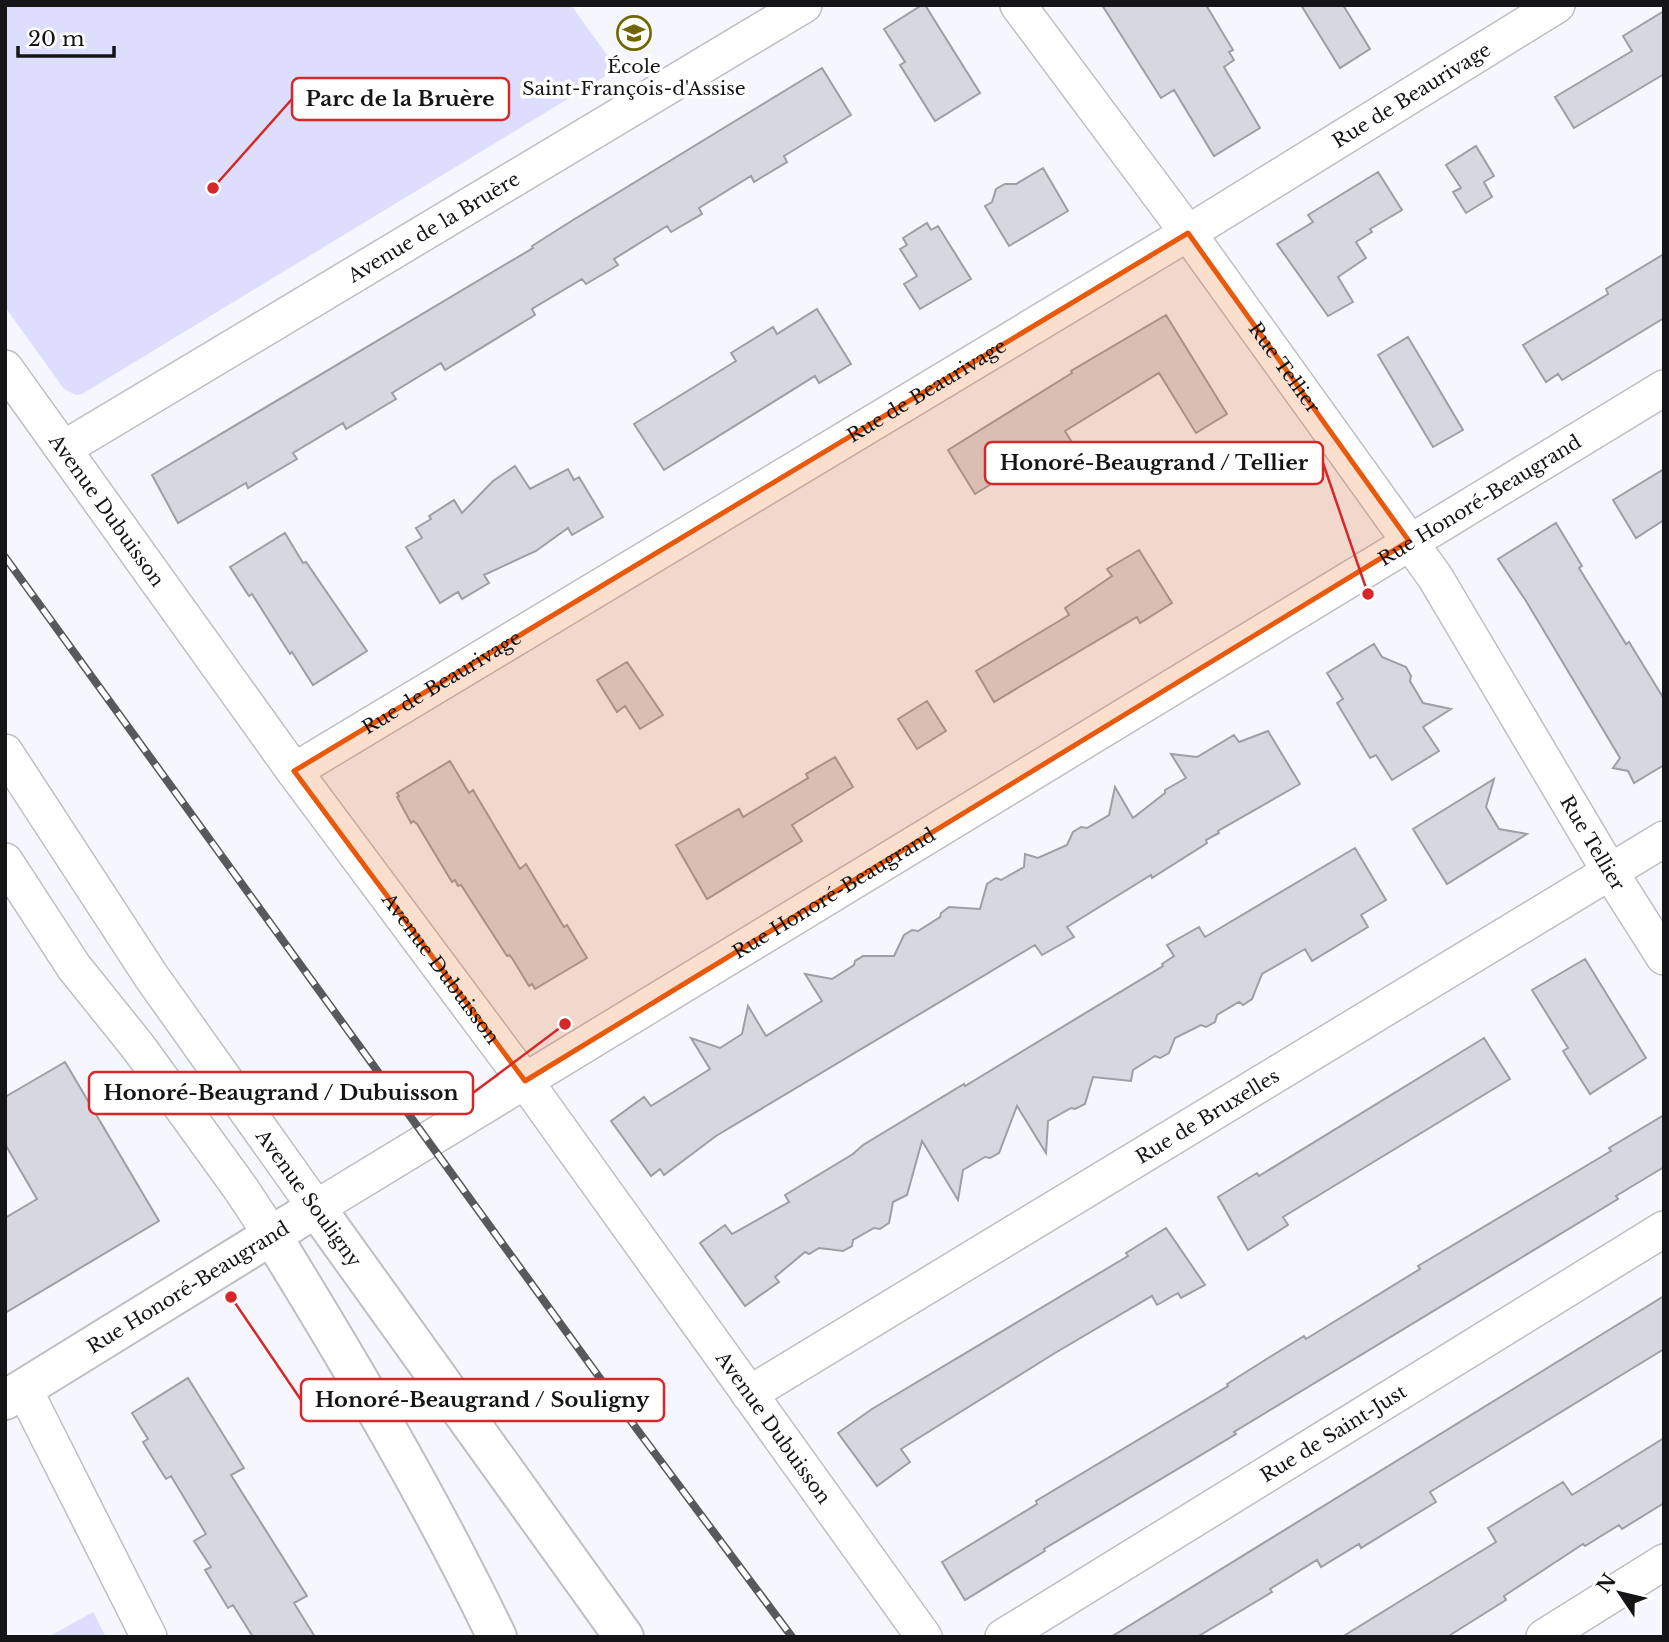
<svg xmlns="http://www.w3.org/2000/svg" width="1669" height="1642" viewBox="0 0 1669 1642" font-family="'Libre Baskerville',serif">
<style>
.green{fill:#ddddfd}
.building{fill:#d7d7df;stroke:#9e9ea5;stroke-width:2}
.lines{fill:none;stroke-linecap:round;stroke-linejoin:round}
.minor-casing{stroke:#bebec5;stroke-width:38}
.major-casing{stroke:#bebec5;stroke-width:42}
.highway-casing{stroke:#bebec5;stroke-width:42}
.minor{stroke:#fff;stroke-width:35}
.major{stroke:#fff;stroke-width:38}
.highway{stroke:#fff;stroke-width:38}
.rail-casing{stroke:#58595c;stroke-width:8}
.rail{stroke:#fff;stroke-width:5;stroke-dasharray:16;stroke-linecap:butt}
.marked{fill:#e8590c;fill-opacity:0.2;stroke:#e8590c;stroke-width:5;stroke-linejoin:round}
.labels{text-anchor:middle;stroke-width:7;stroke-linejoin:round;paint-order:stroke}
.poi-label{font-size:19px;fill:#151517;stroke:#fff}
.street-label{font-size:19px;fill:#151517;stroke:#fff}
.leader{fill:none;stroke:#d62828;stroke-width:2.5}
.callout-dot{fill:#d62828;stroke:#fff;stroke-width:2.5}
.callout{fill:#fff;stroke:#d62828;stroke-width:2.5}
.callout-label{font-size:21px;text-anchor:middle;font-weight:bold;fill:#151517}
</style>
<rect width="100%" height="100%" fill="#f6f7fe"/>
<path class="green" d="M5,5h566l46,64 -535,325 -6,1 -12,-6 -59,-82z
M93,1612l13,25h-58z"/>
<path class="building" d="M922,5h3l55,88 -45,28 -35,-56 5,-3 -21,-33z
M1102,5h104l27,45 -4,2 5,8 -10,7 36,61 -46,28 -40,-66 -13,8z
M1301,5h42l27,44 -30,19z
M1664,11v63l-90,54 -19,-31 77,-46 -9,-15z
M822,68l29,47 -67,41 3,6 -33,20 -3,-6 -52,32 3,6 -31,18 -4,-6 -53,33 4,6 -32,19 -4,-5 -50,30 3,6 -90,55 -4,-7 -49,30 4,6 -50,30 -3,-6 -50,30 4,6 -49,29 -2,-5 -68,40 -26,-48 381,-227 -1,-2 41,-26z
M1476,146l18,30 -10,6 8,15 -26,16 -13,-21 8,-4 -15,-23z
M1043,168l25,43 -59,35 -24,-40 7,-4 4,-13 9,-5h11z
M1378,172l24,38 -32,19 2,3 -16,10 10,16 -28,19 15,25 -25,14 -51,-72 36,-22 -5,-7z
M927,223l4,7 7,-4 33,53 -51,30 -16,-25 13,-8 -17,-27 7,-4 -4,-7z
M1664,254v64l-102,62 -4,-6 -12,8 -23,-37 85,-51 -2,-5z
M817,309l34,55 -32,19 -4,-7 -151,94 -30,-46 102,-63 -5,-8 42,-26 4,7z
M1166,315l61,99 -31,19 -37,-60 -94,58 8,13 -62,37 -5,-6 -31,19 -27,-44 124,-77 -1,-2z
M1408,337l55,93 -30,17 -55,-92z
M515,466l15,23 38,-20 6,11 5,-3 24,40 -31,18 -4,-7 -32,23 -52,24 5,8 -27,16 -4,-7 -18,11 -34,-56 16,-9 -6,-10 15,-9 -2,-3 25,-16 8,13 31,-32z
M1664,469v51l-28,18 -23,-38z
M1556,523l26,43 -3,2 47,76 3,-2 35,57v66l-30,18 -6,-12 -15,-3 7,-10 -94,-157 -28,-42z
M285,533l18,30 3,-1 61,89 -54,34 -21,-33 -2,2 -38,-60 -3,2 -19,-29z
M1139,550l33,53 -32,20 -3,-6 -143,85 -18,-31 93,-56 -4,-7 47,-32 -5,-7z
M1374,644l8,13 24,10 5,9 -1,5 13,22 28,6 -28,18 16,24 -47,29 -16,-25 -6,3 -33,-55 6,-4 -16,-26z
M627,662l36,53 -23,14 -15,-23 -8,6 -20,-32z
M927,701l19,30 -29,18 -19,-30z
M1268,731l32,53 -82,47 1,2 -13,7 1,3 -55,35 -1,-3 -84,52 7,10 -32,18 -7,-10 -319,191 -52,39 -4,-6 -9,7 -40,-55 33,-24 7,9 59,-37 -19,-31 29,10 22,-14 6,-28 18,30 56,-35 -17,-27 27,5 22,-14 1,-4 8,-5h31l10,-21 8,-5 6,1 22,-14 1,-4 8,-6 31,2 7,-25 9,-6 5,2 23,-13 1,-13 13,4 29,-13 6,-13 8,-5 6,1 22,-13 6,-28 18,31 32,-25v-3l21,-12 -15,-24 26,3 37,-22 5,7z
M835,757l18,30 -61,38 10,16 -95,58 -31,-54 63,-36 4,8 65,-39 -2,-4z
M450,761l19,32 4,-3 47,79 6,-5 38,63 3,-2 20,33 -52,31 -3,-5 -3,2 -17,-28 -3,-3 -2,1 -46,-71 -3,1 -3,-6 -3,2 -35,-58 -4,-3 -2,2 -14,-26 2,-1 -2,-3z
M1494,779l-8,28 13,22 28,5 -80,50 -34,-55z
M1355,848l31,52 -25,15 7,12 -56,34 -7,-12 -43,25 -10,25 -9,6 -4,-3 -22,13 -2,7 -9,5 -5,-2 -26,13 -6,15 -9,5 -5,-2 -22,14 -2,11 -38,-4 -8,27 -10,5 -4,-1 -23,13 -2,32 -29,-47 -18,47 -9,5 -5,-1 -22,13 -5,30 -36,-59 -15,54 -14,7 -4,21 -9,6 -6,-1 -21,12 -1,6 -9,5 -24,-3 -10,6 -4,-2 -30,25 4,5 -34,24 -45,-63 25,-18 7,9 57,-32 -4,-7 68,-41 10,-9 101,-61 1,2 198,-120 -1,-2 12,-8 -7,-11 32,-18 6,10z
M1585,959l61,99 -56,36 -27,-43 5,-3 -36,-58z
M1484,1038l26,41 -227,138 5,8 -40,25 -30,-53 39,-24 2,3z
M65,1062l94,159 -154,92v-95l32,-19 -32,-55v-47z
M1664,1115v52l-48,29 2,3 -384,233 2,2 -192,115 1,2 -80,49 -23,-38 95,-58 -1,-3 192,-115 -1,-2 38,-24 39,-24 2,3 114,-70 -2,-3 193,-115 -2,-3z
M1166,1228l39,57 -24,13 -3,-5 -21,12 -5,-9 -97,57 -154,96 9,13 -33,24 -39,-53 34,-24 256,-153 -2,-3z
M1664,1296v53l-234,143 6,10 -75,46 -2,-4 -38,23 -4,-7 -47,29 2,3 -75,45h-86z
M188,1378l56,90 -13,7 76,121 -13,7 21,34h-62l-20,-32 -5,3 -23,-38 6,-3 -17,-26 12,-7 -35,-58 -5,3 -12,-19 -11,-18 5,-3 -16,-26z
M1664,1438v65l-42,26 -3,-4 -34,21 -2,-2 -79,52 2,4 -59,37h-105l154,-95 -8,-14 50,-31 25,-15 9,13z"/>
<g class="lines">
<g class="minor-casing">
<g id="minor">
<path id="s1" d="M1018,5l170,228 247,344 175,295 54,85"/>
<path id="s2" d="M5,368l289,403 231,310 399,556"/>
<path id="s3" d="M63,449l741,-444"/>
<path id="s4" d="M5,752l146,224 165,232 1348,-820"/>
<path id="s5" d="M294,771l894,-538 369,-228"/>
<path d="M5,861l69,106 65,81 102,141 31,47"/>
<path d="M24,1389l125,248"/>
<path id="s6" d="M749,1394l915,-555"/>
<path id="s7" d="M1003,1637l661,-408"/>
<path d="M1544,1637l120,-75"/>
</g>
</g>
<g class="major-casing">
<g id="major">
<path id="s8" d="M5,1400l311,-192"/>
</g>
</g>
<g class="highway-casing">
<path id="highway" d="M316,1208l308,429
M272,1236c80,130 158,262 225,401"/>
</g>
<use href="#minor" class="minor"/>
<use href="#major" class="major"/>
<use href="#highway" class="highway"/>
<g class="rail-casing">
<path id="rail" d="M5,557l631,871 156,209"/>
</g>
<use href="#rail" class="rail"/>
</g>
<path class="marked" d="M1188,233l221,308 -884,540 -231,-310z"/>
<defs>
<g id="school-ring" transform="scale(1.75)"><circle r="9.5" fill="#fff" stroke="#6e6700" stroke-width="1.5"/><path d="M0-5L7-2L0 1L-7-2ZM-4 1L0 2.5L4 1V4Q0 6-4 4Z" fill="#6e6700"/></g>
</defs>
<g fill-rule="evenodd">
<use href="#school-ring" x="634" y="33"/>
</g>
<g class="labels">
<g class="poi-label">
<text x="634" y="73">École<tspan x="634" dy="22">Saint-François-d'Assise</tspan></text>
</g>
<g class="street-label">
<text dy="7" stroke="none"><textPath href="#s5" startOffset="1306">Rue de Beaurivage</textPath></text>
<text dy="7" stroke="none"><textPath href="#s3" startOffset="432">Avenue de la Bruère</textPath></text>
<text dy="7" stroke="none"><textPath href="#s1" startOffset="450">Rue Tellier</textPath></text>
<text dy="7" stroke="none"><textPath href="#s5" startOffset="738">Rue de Beaurivage</textPath></text>
<text dy="7" stroke="none"><textPath href="#s4" startOffset="1914">Rue Honoré-Beaugrand</textPath></text>
<text dy="7" stroke="none"><textPath href="#s2" startOffset="175">Avenue Dubuisson</textPath></text>
<text dy="7" stroke="none"><textPath href="#s5" startOffset="172">Rue de Beaurivage</textPath></text>
<text dy="7" stroke="none"><textPath href="#s1" startOffset="1017">Rue Tellier</textPath></text>
<text dy="7" stroke="none"><textPath href="#s4" startOffset="1158">Rue Honoré-Beaugrand</textPath></text>
<text dy="7" stroke="none"><textPath href="#s2" startOffset="742">Avenue Dubuisson</textPath></text>
<text dy="7" stroke="none"><textPath href="#s6" startOffset="536">Rue de Bruxelles</textPath></text>
<text transform="translate(309 1198) rotate(54)" y="7">Avenue Souligny</text>
<text dy="7" stroke="none"><textPath href="#s8" startOffset="215">Rue Honoré-Beaugrand</textPath></text>
<text dy="7" stroke="none"><textPath href="#s2" startOffset="1309">Avenue Dubuisson</textPath></text>
<text dy="7" stroke="none"><textPath href="#s7" startOffset="388">Rue de Saint-Just</textPath></text>
</g>
</g>
<path class="leader" d="M213 188L292 99M1368 594L1323 463M565 1024L473 1093M231 1297L301 1400"/>
<g class="callout-dot">
<circle cx="213" cy="188" r="7"/>
<circle cx="1368" cy="594" r="7"/>
<circle cx="565" cy="1024" r="7"/>
<circle cx="231" cy="1297" r="7"/>
</g>
<g class="callout">
<rect x="292" y="78" width="217" height="42" rx="7"/>
<rect x="985" y="442" width="338" height="42" rx="7"/>
<rect x="89" y="1072" width="384" height="42" rx="7"/>
<rect x="301" y="1379" width="363" height="42" rx="7"/>
</g>
<g class="callout-label">
<text x="400" y="106">Parc de la Bruère</text>
<text x="1154" y="470">Honoré-Beaugrand / Tellier</text>
<text x="281" y="1100">Honoré-Beaugrand / Dubuisson</text>
<text x="482" y="1407">Honoré-Beaugrand / Souligny</text>
</g>
<rect width="1669" height="1642" fill="none" stroke="#151517" stroke-width="14"/>
<g transform="translate(1620 1593) rotate(305)" stroke="#ffffff" stroke-width="5" paint-order="stroke">
<path d="M0-5L12 26L0 18L-12 26Z" fill="#151517"/>
<text y="-10" font-size="19" font-weight="bold" text-anchor="middle" fill="#151517">N</text>
</g>
<path d="M18 46v10h96v-10" fill="none" stroke="#151517" stroke-width="3.5"/>
<text x="28" y="46" font-size="21" fill="#151517" stroke="#ffffff" stroke-width="5" paint-order="stroke">20 m</text>
</svg>
